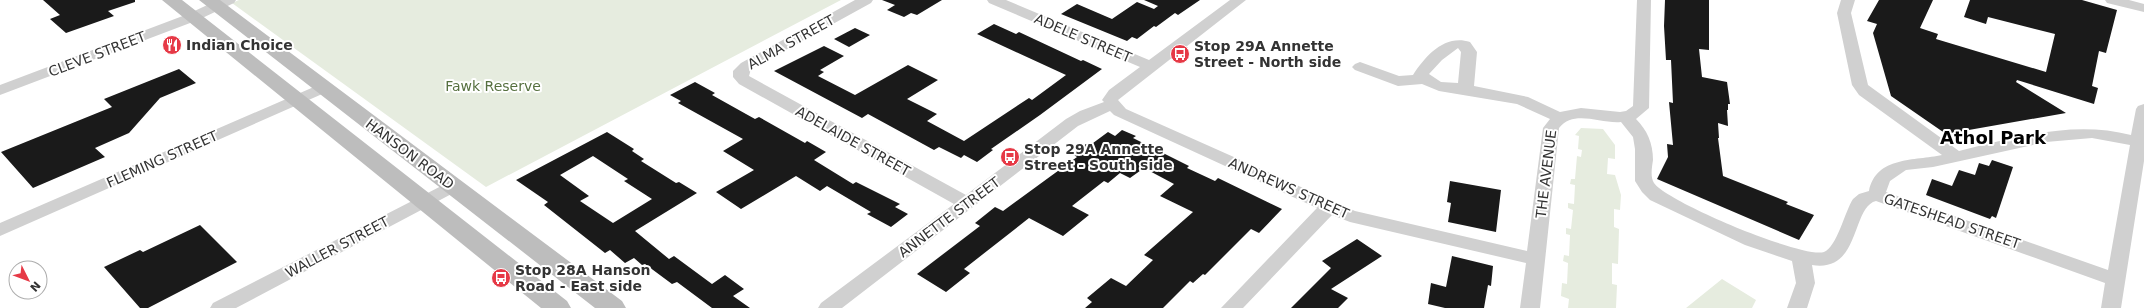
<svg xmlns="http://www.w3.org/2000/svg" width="2144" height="308" viewBox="0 0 2144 308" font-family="'DejaVu Sans',sans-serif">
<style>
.green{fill:#e6ecdf}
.building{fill:#1a1a1a;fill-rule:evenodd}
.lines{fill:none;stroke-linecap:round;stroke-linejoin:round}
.minor{fill:#d0d0d0;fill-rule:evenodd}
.secondary{fill:#bdbdbd;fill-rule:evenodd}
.labels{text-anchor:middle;stroke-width:4;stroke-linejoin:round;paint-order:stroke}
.street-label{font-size:14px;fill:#333;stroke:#fff}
.poi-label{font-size:14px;font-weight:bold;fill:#333;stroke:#fff;text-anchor:start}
.park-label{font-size:14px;fill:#56703f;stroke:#fff}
.district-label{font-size:18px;font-weight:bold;fill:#000;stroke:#fff}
</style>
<rect width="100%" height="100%" fill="#fff"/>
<path class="green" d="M239,0h602l-355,187 -254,-184z
M1581,128l22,1 12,16v14l-7,-1 -1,16 8,1 6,20 -1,15 -6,-1v18l5,2 -1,35 -6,-1v21l5,1 -1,23h-48l1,-9 -8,-3 1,-13 5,1 1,-21 -5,-2 1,-6 5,1 1,-21 -4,-1v-6l5,1 2,-19 -5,-2v-5l6,1 1,-19 -5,-1 1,-5h4l2,-23 4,1 1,-7 -4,-1 1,-13 -4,-1z
M1722,279l34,21 -4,8h-66z"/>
<path class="building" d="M43,0h92v2l-27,9 6,5 -48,17 -16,-14 10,-4z
M882,0h60l-25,15 -6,-2 -7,4 -17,-7 8,-5z
M1144,0h56l-22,15 -3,-2 -19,14 -2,-1 -17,13 -5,-2 -5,4 -66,-27 16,-10 35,15 25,-17 17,7 4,-3z
M1665,0h44v50l-10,-1 3,28 25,5 3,22h-2v6h-1l1,16 -10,-3 1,15h-1l5,38 65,26 -2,2 28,11 -15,25 -142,-61 11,-22 -1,-13 6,1 -4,-43 4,1 -2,-43h-5l-2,-34z
M1879,0h54l-13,28 18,6 -2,5 110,33 9,-38 -67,-17 -2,7 -22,-7 6,-17h112l35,10 -11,43 -7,-2 -7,35 6,2 -4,16 -77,-24 -1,2 50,31 -120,21 -55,-38 -18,-63 4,-9 -10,-3z
M994,24l22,10 3,-2 62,29 2,-1 19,9 -62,46 -49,34 2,1 -16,12 -13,-7 -3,3 -22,-11 -5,3 -66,-36 -6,4 -88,-47 50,-25 20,10 -24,14 4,2 -6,4 37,19 53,-30 30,15 -31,19 30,15 -10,7 37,20 65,-43 3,2 34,-25 -89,-41z
M855,28l15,7 -21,12 -15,-8z
M179,69l17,14 -36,15 -31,35 -34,15 10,9 -72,31 -32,-36 111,-45 -8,-8z
M695,82l20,11 -3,2 34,19 9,5 4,-2 46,26 2,-2 19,11 -12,8 39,24 3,-2 44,22 -5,3 13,7 -17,13 -24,-13 4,-2 -44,-26 -7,5 -24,-15 -55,33 -25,-17 38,-22 -31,-19 20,-12 -65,-36 3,-2 -11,-6z
M1122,130l14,6 -3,2 56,28 -2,2 28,13 3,-3 64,31 -23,24 -8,-4 -46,46 -2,-1 -10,9 -3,-2 -27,27h-78l7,-6 -5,-4 24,-20 15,8 27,-26 -9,-5 49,-43 -33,-16 14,-12 -30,-16 -14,10 -10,-5 -12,10 -4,-2 -32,25 17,9 -26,21 -34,-18 -65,51 6,4 -24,19 -29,-18 63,-48 -5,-3 20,-16 8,4 74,-54 -5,-3 14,-10 3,2 19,-14 7,4z
M607,132l27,17 -2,2 12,8 -3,2 35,22 3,-1 18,11 -62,38 34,28 5,-3 38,28 13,-9 19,14 -11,7 17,12h-38l-35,-26 -5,2 -27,-20 -3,1 -8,-7 -9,5 -15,-13 -5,3 -61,-48 4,-3 -32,-22zM593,156l35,23 -4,2 28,18 -39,24 -33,-22 9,-5 -29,-21z
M1992,160l21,7 -17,51 -4,-2 -2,3 -64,-24 6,-16 20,7 7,-16 16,5 4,-12 10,3z
M1450,181l51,9 -5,42 -48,-10 3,-19 -4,-1z
M200,225l37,37 -89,46h-8l-36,-41 36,-17 3,2z
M1357,239l25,17 -51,33 17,9 -10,10h-47l40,-40 -9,-7z
M1452,256l41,10 -2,20 -3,-1 -4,23h-39l-17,-4 3,-21 15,4z"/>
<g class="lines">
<path class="minor" d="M218,0h18l-2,3 -36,17 -198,75v-10l188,-71z
M855,0h18l-2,3 -120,66 -2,7 217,119 100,-76 14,-8 24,-9 -2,-2 7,-10 31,-23 -151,-64 -2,-3h19l143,60 81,-60h16l-128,100 8,9 229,102 172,40 16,-123 7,-9 -33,-15 -78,-13 -17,-7 -24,2 -43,-16 -3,-3 3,-3 5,-2 39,14 14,-1c13,-20 32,-41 57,-33l7,10 -3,34 54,11 32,15 21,-4 39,4 6,-1 7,-5 4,-106h14l-2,108 -13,11c11,11 17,24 17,41 -1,7 -3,17 1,23 13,19 149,76 170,69 13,-5 21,-41 29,-53l6,-5 10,-3c7,-35 46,-30 73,-36l-83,-60 -7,-10 -15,-72 4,-13h14l-4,13 17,72 91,66c57,-14 115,-31 172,-16l5,-26 2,-3 6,-2v57l-23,147h-20l4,-25 -229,-82c-25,6 -15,72 -64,64l3,18 -8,25h-20l9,-25 -4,-22 -47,-16 -95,-45 -8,-8 -7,-11v-32l-2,-12 -12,-15c-21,2 -47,-13 -62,6l-19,180h-20l6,-45 -176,-41 -18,-7 -89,93h-22l96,-100 -203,-93 -4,-4 -32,15 -236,182h-24l3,-5 133,-99 -215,-120 -6,-7v-6l8,-8zM1458,48l3,4 -3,31 -17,-1 -12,-8 13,-14zM2092,138l38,7 -22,125 -222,-78 4,-11 16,-11 27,-3 113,-25z
M2105,0h24l15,4v8l-37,-9z
M323,83l6,2 2,3 -2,3 -329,145v-13z
M453,180l6,2 3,4 -3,4 -223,118h-26l3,-5z"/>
<path class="secondary" d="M162,0h20l385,301 4,7h-30z
M199,0h21l402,301 4,7h-31z"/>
</g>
<defs>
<g id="restaurant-disc" transform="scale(1)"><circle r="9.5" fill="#e63946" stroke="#fff"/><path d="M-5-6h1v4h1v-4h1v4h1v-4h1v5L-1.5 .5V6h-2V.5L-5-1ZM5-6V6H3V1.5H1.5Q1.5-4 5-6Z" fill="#fff"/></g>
<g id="bus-disc" transform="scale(1)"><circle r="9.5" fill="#e63946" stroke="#fff"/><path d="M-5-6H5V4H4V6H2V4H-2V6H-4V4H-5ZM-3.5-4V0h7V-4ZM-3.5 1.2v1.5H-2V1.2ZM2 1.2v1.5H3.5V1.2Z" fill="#fff"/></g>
</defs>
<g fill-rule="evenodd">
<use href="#restaurant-disc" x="172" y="45"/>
<use href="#bus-disc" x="1180" y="54"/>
<use href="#bus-disc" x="1010" y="157"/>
<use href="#bus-disc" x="501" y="278"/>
</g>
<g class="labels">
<g class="street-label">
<text transform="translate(1083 38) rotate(23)" y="5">ADELE STREET</text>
<text transform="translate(791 42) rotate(-29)" y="5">ALMA STREET</text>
<text transform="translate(97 54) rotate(-21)" y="5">CLEVE STREET</text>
<text transform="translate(853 141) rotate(29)" y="5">ADELAIDE STREET</text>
<text transform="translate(410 154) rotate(37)" y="5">HANSON ROAD</text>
<text transform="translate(162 159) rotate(-24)" y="5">FLEMING STREET</text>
<text transform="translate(1546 174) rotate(-83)" y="5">THE AVENUE</text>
<text transform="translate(1289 188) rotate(24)" y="5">ANDREWS STREET</text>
<text transform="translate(949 217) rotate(-37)" y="5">ANNETTE STREET</text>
<text transform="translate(1952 221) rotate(19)" y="5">GATESHEAD STREET</text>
<text transform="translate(337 247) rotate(-28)" y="5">WALLER STREET</text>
</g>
<g class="poi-label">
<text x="186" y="50">Indian Choice</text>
<text x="1194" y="51">Stop 29A Annette<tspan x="1194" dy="16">Street - North side</tspan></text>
<text x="1024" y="154">Stop 29A Annette<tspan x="1024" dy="16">Street - South side</tspan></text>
<text x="515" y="275">Stop 28A Hanson<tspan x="515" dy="16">Road - East side</tspan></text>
</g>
<g class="park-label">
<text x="493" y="91">Fawk Reserve</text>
</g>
<g class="district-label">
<text x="1993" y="144">Athol Park</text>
</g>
</g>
<g transform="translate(28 280) rotate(132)"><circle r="19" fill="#ffffff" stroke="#adadad"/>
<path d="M0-3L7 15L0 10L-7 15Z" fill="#e63946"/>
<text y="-6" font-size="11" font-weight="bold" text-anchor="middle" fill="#333333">N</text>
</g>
</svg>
